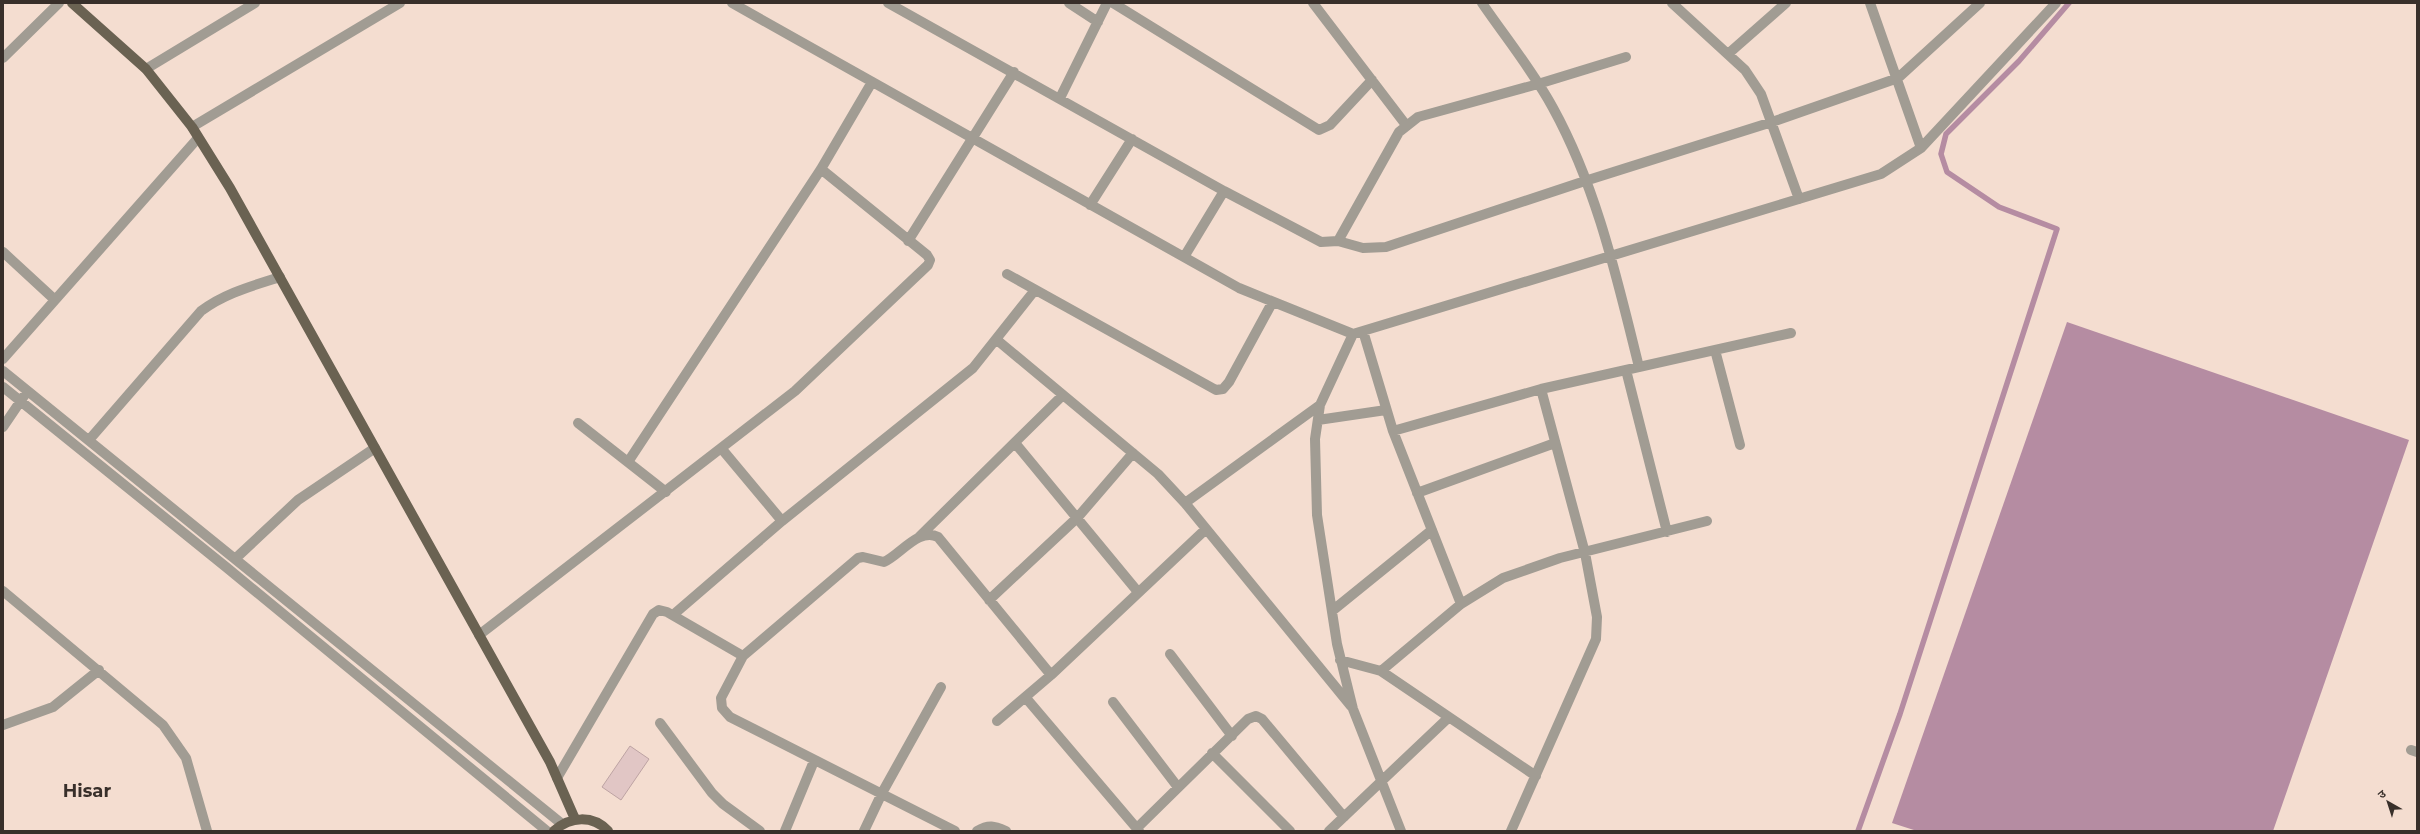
<svg xmlns="http://www.w3.org/2000/svg" width="2420" height="834" viewBox="0 0 2420 834" font-family="Montserrat,'Noto Sans Devanagari',sans-serif">
<style>
.water{fill:#b58ca2}
.lines{fill:none;stroke-linecap:round;stroke-linejoin:round}
.stream{stroke:#b58ca2;stroke-width:5.5}
.building{fill:#e1c6c5;stroke:#bda3a3}
.minor{stroke:#a19c93;stroke-width:10}
.major{stroke:#6a6252;stroke-width:10}
.labels{text-anchor:middle;stroke-width:4;stroke-linejoin:round;paint-order:stroke}
.town-label{font-size:18px;font-weight:bold;fill:#382f2a;stroke:#f4ddd0}
</style>
<rect width="100%" height="100%" fill="#f4ddd0"/>
<path class="water" d="M2067,322l342,118 -136,391h-356l-25,-8z"/>
<g class="lines">
<path class="stream" d="M1858,831l42,-117 157,-485 -58,-22 -52,-35 -6,-18 5,-20 73,-73 50,-58"/>
</g>
<path class="building" d="M630,746l19,13 -28,41 -19,-13z"/>
<g class="lines">
<path class="minor" d="M732,3l507,285 114,46 528,-160 40,-26 135,-145
M888,3l336,188 97,51 17,-1 61,-109 19,-15 120,-33 88,-27
M1069,3l29,19
M1113,3l206,127 11,-5 42,-45
M1313,3l93,122
M1482,3c24,35 51,68 71,105 44,80 64,171 86,259
M1672,3l73,67 16,24 38,105
M1870,3l51,145
M1728,54l58,-51
M3,58l56,-55
M146,69l109,-66
M1060,98l47,-95
M192,127l208,-124
M1090,205l42,-66
M908,241l106,-169
M1338,241l25,7 23,-1 199,-66 187,-59 126,-44 82,-75
M3,252l51,47
M1184,257l40,-66
M1007,274l209,116 7,-1 6,-7 43,-79
M1363,331l30,100 68,173
M1353,334l-33,71 -5,34 2,76 20,129 16,65 48,122
M997,340l161,134 27,29 166,203
M1715,350l25,95
M3,359l195,-221
M1626,370l41,162
M3,371l559,453
M3,387l223,180 321,264
M1318,420l68,-10
M578,423l88,69
M3,427l21,-31
M1393,431l148,-42 250,-56
M89,440l112,-129c24,-18 51,-25 79,-34
M1015,443l123,149
M721,448l61,73
M628,462l193,-293 51,-87
M1417,493l138,-50
M1185,503l135,-98
M919,537l144,-142
M236,558l62,-58 77,-52
M3,591l160,134 23,33 21,73
M989,600l89,-83 55,-64
M1332,611l100,-81
M673,615l109,-94 191,-153 62,-78
M479,635l316,-244 133,-126 2,-5 -3,-5 -106,-86
M1170,654l62,82
M1340,660l41,11 80,-67 42,-26 57,-20 147,-37
M1381,671l155,105
M1026,698l113,133
M1113,702l64,84
M997,721l54,-46 155,-146
M660,723l52,70 11,11 37,27
M3,725l50,-18 46,-37
M2411,750l6,2
M1212,753l78,78
M557,778l96,-164 6,-4 8,2 76,44
M1137,828l111,-109 8,-3 6,3 82,98
M785,831l29,-70
M864,831l18,-38 59,-106
M955,831l-225,-114 -8,-9 -1,-10 22,-42 115,-98 5,-1 21,5c16,-7 35,-35 54,-25l113,138
M977,831c12,-7 17,-5 29,0
M1329,831l120,-114
M1511,831l85,-192 1,-22 -12,-64 -44,-164"/>
<path class="major" d="M72,3l74,66 46,58 38,61 320,574 25,57
M554,831c16,-15 39,-16 54,0"/>
</g>
<g class="labels">
<g class="town-label">
<text x="87" y="797">Hisar</text>
</g>
</g>
<rect width="2420" height="834" fill="none" stroke="#382f2a" stroke-width="8"/>
<g transform="translate(2388 802) rotate(321)" stroke="#f4ddd0" stroke-width="3" paint-order="stroke">
<path d="M0-3L7 15L0 10L-7 15Z" fill="#382f2a"/>
<text y="-6" font-size="11" font-weight="bold" text-anchor="middle" fill="#382f2a">उ</text>
</g>
</svg>
